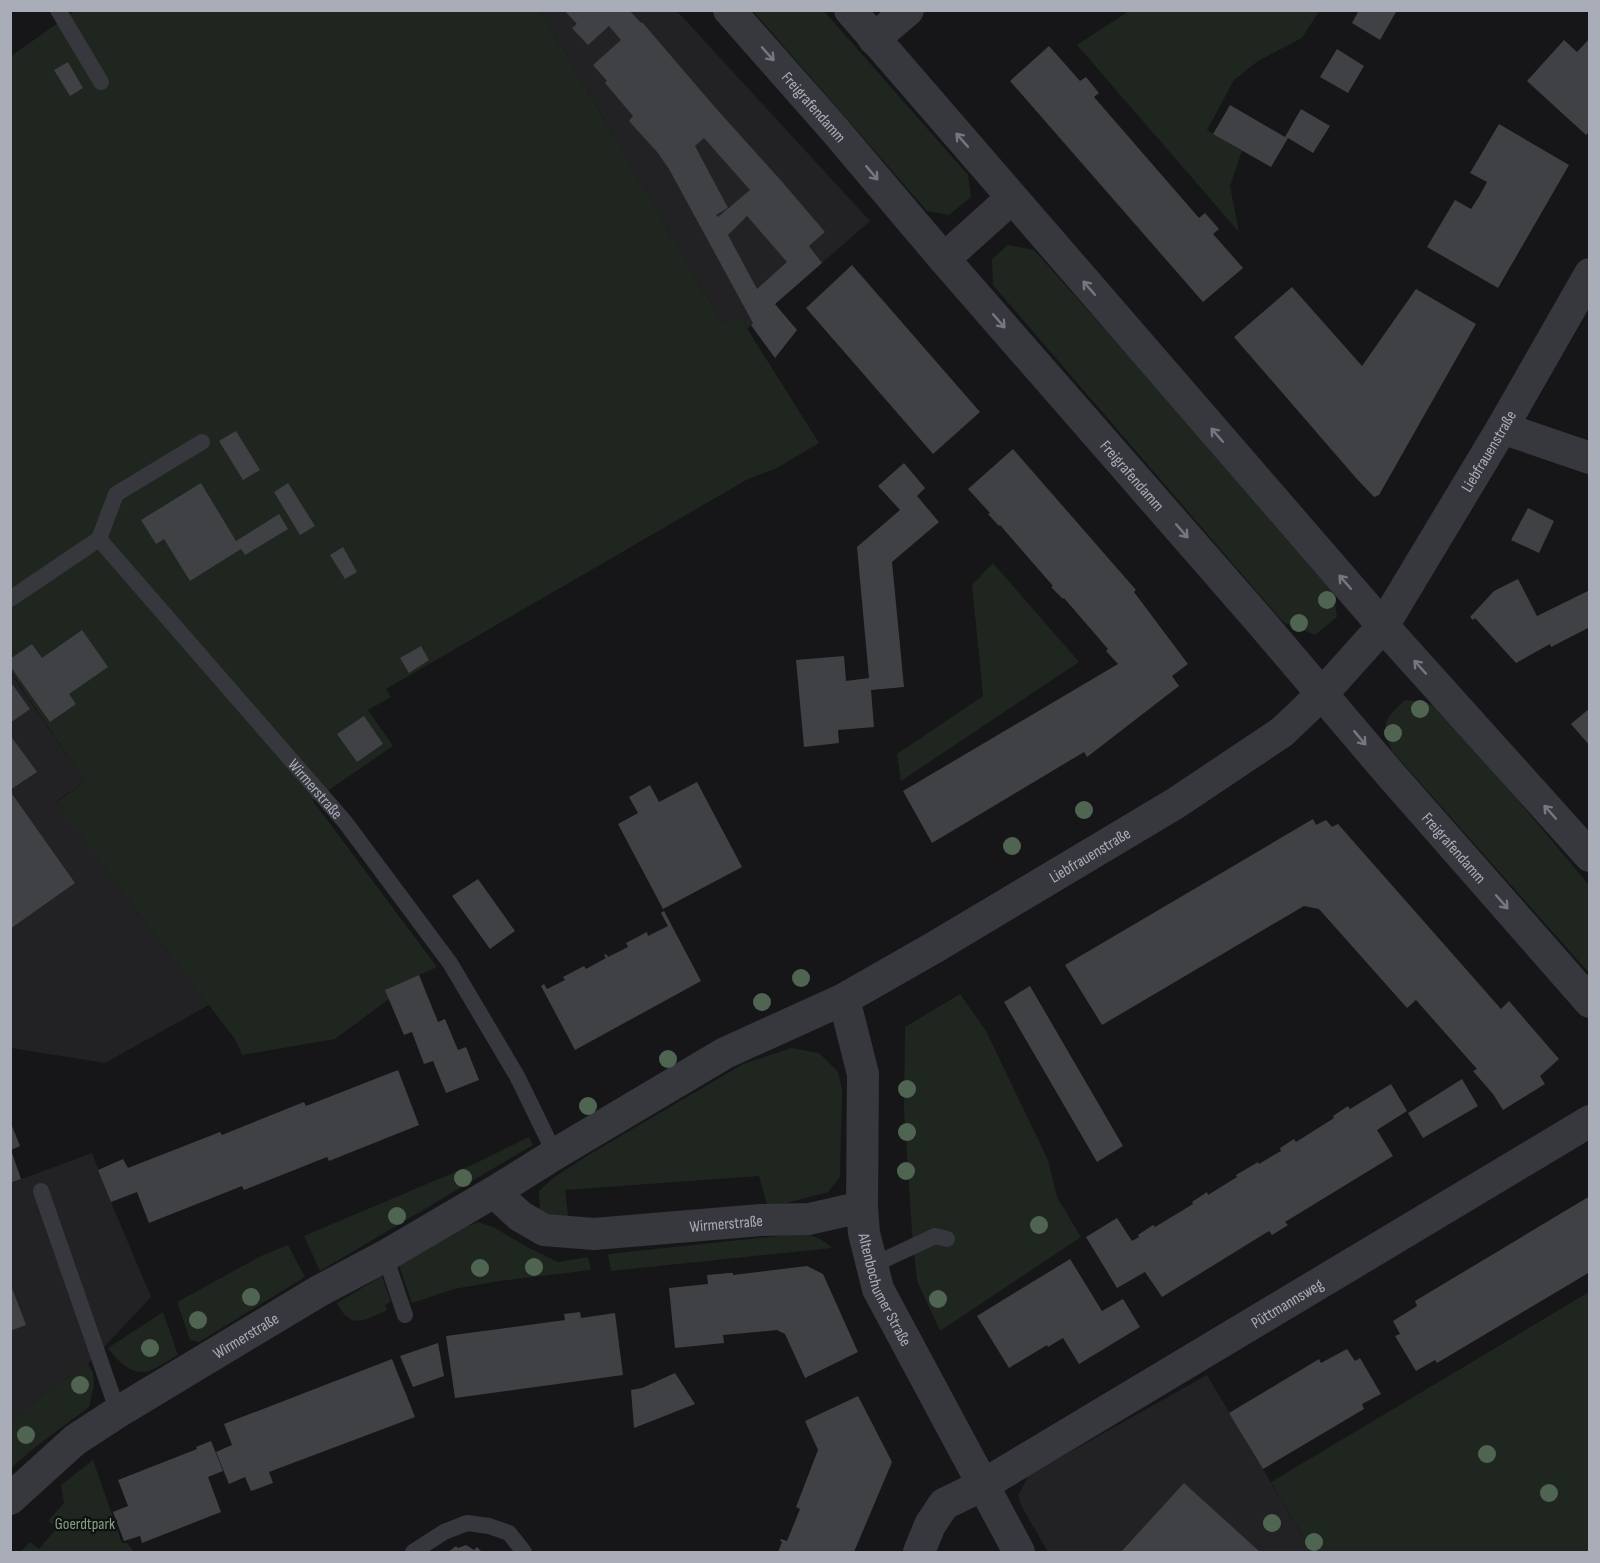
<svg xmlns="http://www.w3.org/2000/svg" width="1600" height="1563" viewBox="0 0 1600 1563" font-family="'Sofia Sans Condensed',sans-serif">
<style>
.built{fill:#222225}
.green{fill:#1e261f}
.building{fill:#404145;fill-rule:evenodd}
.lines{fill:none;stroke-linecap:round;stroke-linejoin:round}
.service{stroke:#37383d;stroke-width:16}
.minor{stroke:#37383d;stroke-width:32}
.tree{fill:#506452}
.oneway{stroke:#757881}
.labels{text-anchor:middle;stroke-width:4.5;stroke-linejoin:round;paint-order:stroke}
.street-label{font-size:16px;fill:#a8adb8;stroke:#111113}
.park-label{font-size:16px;fill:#7fa381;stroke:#111113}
</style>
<rect width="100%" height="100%" fill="#161618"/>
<path class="built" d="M541,11h136l193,210 -123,108 -9,-15 -15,10z
M10,672l75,109 -28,20 76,106 76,98 -104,58 -94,-15z
M92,1153l19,49 40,95 -63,67 -38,25 -39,33v-239z
M1207,1375l105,177h-264l-26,-45 -4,-12 11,-20z"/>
<path class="green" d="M75,11h466l182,313 15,-10 81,129 -44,26 -27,10 -362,210 5,8 -23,13 25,36 -80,55 124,166 -51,23 3,9 -54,40 -93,16 -7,-16 -102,-132 -76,-105 28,-21 -74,-109v-616z
M753,11h71l144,164 3,22 -22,18 -22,-4z
M1129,11h190l-17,27 -44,23 -24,19 -27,50 35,21 -12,35 9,46 -162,-187z
M1008,245l26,5 298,334 5,33 -22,18 -32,-13 -290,-337 -1,-26z
M993,563l86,99 -178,119 -4,-27 86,-58 -11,-111z
M1405,700l21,2 16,8 147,175v88l-197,-222c-12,-28 -8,-31 13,-51z
M960,994l26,37 62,129 9,37 24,40 -141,94 -23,-50 -5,-49 -8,-122 1,-83z
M791,1048l28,5 19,19 4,17 -2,88 -12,15 -60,16 -9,-32 -194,14 4,32 -11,1 -18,-12 -1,-20 14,-13 37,-24 153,-90z
M529,1137l4,8 -213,126 -16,-35 170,-72z
M478,1222l17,6 34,20 29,14 30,-5 3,13 -91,11 -46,8 -42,14 -13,-37 65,-38z
M797,1234c15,0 24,4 35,14l-221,23 -3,-17z
M288,1245l17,32 -106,65 -9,-2 -13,-38 84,-46z
M382,1276l9,26 -6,3 2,5c-23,10 -36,21 -50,-7z
M1589,1292v260h-277l-41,-70z
M163,1312l15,43c-9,5 -20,13 -30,16 -17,5 -31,-11 -40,-23z
M88,1364l5,9 1,12 -5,22 -55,41 -23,20v-46l39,-33z
M93,1460l29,83h5l7,9h-114l10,-10 9,7 18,-21 -9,-7 16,-18 -3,-18z"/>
<path class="building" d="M564,10h65l12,13 1,-1 71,83 71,79 41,48 -16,14 13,17 -47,41 22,26 -22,28 -24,-33 2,-2 -84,-154 -11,-16 -29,-32 4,-5 -28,-33 2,-2 -14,-16 28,-25 -12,-14 -21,19 -16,-17 5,-4zM704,138l46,52 -32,27 -2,-2 12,-7 -33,-62zM747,216l40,46 -30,27 -29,-54z
M1359,10h35l2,2 -16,28 -28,-17z
M1590,38v93l-4,4 -59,-54 37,-41 13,12z
M1049,46l31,35 6,-4 13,16 -5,4 105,121 6,-5 14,16 -6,5 30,34 -40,34 -193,-221z
M1337,49l27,17 -16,27 -28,-16z
M68,62l15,26 -13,8 -16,-26z
M1230,105l55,32 16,-28 29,17 -17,27 -25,-15 -17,29 -58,-33z
M1499,124l70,41 -71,123 -71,-41 28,-47 16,9 9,-14 7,-13 -17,-9z
M852,265l128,147 -47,42 -127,-146z
M1292,287l70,79 54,-77 60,35 -97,171 -5,2 -18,-19 -122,-141z
M236,431l24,39 -17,10 -24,-39z
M1013,449l123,141 -2,2 54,72 -16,12 7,10 -92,71 -3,-5 -152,91 -29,-52 215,-127 -12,-13 2,-2 -44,-51 -1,1 -12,-12 2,-1 -53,-61 -1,1 -11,-12 2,-1 -22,-24z
M904,463l21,25 -8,8 22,26 -47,40 12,125 -33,3 3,37 -36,3 1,13 -35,4 -8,-87 48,-4 2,25 23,-3 -12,-131 43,-37 -22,-24z
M201,483l35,58 43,-27 9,15 -43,26 -4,-6 -51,32 -26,-42 -8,5 -15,-24z
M288,483l27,43 -15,9 -26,-43z
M1528,508l26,13 -15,32 -28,-13z
M343,547l14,25 -12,7 -15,-24z
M1518,579l19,37 53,-26v37l-39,20 -1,-3 -34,19 -41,-45 -2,2 -3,-3 24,-26z
M82,630l26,37 -39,27 7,10 -26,18 -40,-56v-7l22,-15 10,14z
M421,646l8,14 -20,13 -9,-15z
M10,681l20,28 -20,14z
M1590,708v38l-19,-22z
M364,716l19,28 -26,18 -20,-28z
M10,735l27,37 -27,18z
M697,782l45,85 -79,42 -45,-85 20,-11 -9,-16 21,-12 9,17z
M10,791l65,92 -65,46z
M1313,819l3,6 10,-5 6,7 6,-3 163,185 8,-8 50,58 -19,17 5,8 -42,26 -10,-16 -20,-23 4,-2 -61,-69 -9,8 -88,-99 -15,-3 -202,119 -37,-60z
M478,879l37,52 -25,18 -38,-53z
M664,911l37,70 -126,69 -34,-64 3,-2 3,5 18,-9 -2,-3 21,-11 2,3 20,-11 -2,-3 2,-1 2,3 20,-10 -2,-4 21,-11 1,4 20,-10 -7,-13z
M419,975l19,47 7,-3 13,31 8,-3 13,33 -33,13 -13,-32 -9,3 -12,-32 -8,3 -19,-45z
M1030,986l93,160 -26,16 -93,-160z
M398,1070l21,55 -90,36 -2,-4 -83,33 -2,-4 -93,37 -12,-31 -26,10 -13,-32 25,-11 5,9 92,-36 2,3 82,-33 2,4z
M1462,1079l16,27 -55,32 -15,-25z
M1391,1084l16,27 -30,19 16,26 -108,66 3,3 -16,10 -3,-4 -107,66 -17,-25 -28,16 -31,-51 31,-19 15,23 7,-4 -1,-2 15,-10 2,2 38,-23 -1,-2 15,-10 1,3 29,-18 -1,-2 22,-13 1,2 13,-8 9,-5 -1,-3 14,-9 2,3 38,-24 -1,-2 15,-10 2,3z
M10,1121l10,25 -9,4 10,29 -11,4z
M1590,1196v76l-153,91 -2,-3 -19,11 -21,-35 5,-2 -7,-13 24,-15 -2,-5z
M1070,1259l32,52 21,-12 17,28 -61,37 -16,-26 -15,9 -1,-2 -38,23 -32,-52z
M807,1266l16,8 35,78 -53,26 -20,-44 -8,-4 -54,5 1,8 -49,5 -6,-60 39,-4 -1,-9 22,-2h4v2z
M10,1283l16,42 -16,6z
M580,1312l1,6 34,-5 8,62 -168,23 -9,-62 119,-16 -1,-6z
M438,1343l6,33 -31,11 -13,-31z
M1347,1349l8,12 5,-3 21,36 -19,10 2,5 -101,60 -34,-56 90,-54 2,4z
M392,1359l23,58 -146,55 4,11 -22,8 -6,-14 -16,7 -13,-32 16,-7 -8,-21z
M675,1373l20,31 -61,24 -3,-38 11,-2z
M858,1396l34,66 -38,90h-76l4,-10 -2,-2 1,-1 6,2 13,-32 -4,-2 22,-57 -13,-29z
M211,1441l12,30 -15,6 13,35 -79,31 -2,-7 -16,5 -11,-29 15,-6 -10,-26 79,-31 -1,-2z
M1184,1483l76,69h-139z
M466,1545l8,5 3,-3 5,5h-34l8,-6 2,2z"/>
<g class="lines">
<g class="service">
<path d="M58,10l43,72"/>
<path d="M99,539l17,-45 86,-52"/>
<path id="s1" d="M10,599l89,-60 246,283 105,141 67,113 38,78"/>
<path d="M41,1191l77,221"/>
<path d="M385,1256l20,59"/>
<path d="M871,1266l64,-30 12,3"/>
<path d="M413,1552l31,-20 23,-9 22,3 20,7 15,19"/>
</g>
<g class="minor">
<path id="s2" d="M729,10l105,119 110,130 315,361 131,154 200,228"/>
<path d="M850,10l533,616 207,230"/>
<path d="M874,39l34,-29"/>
<path d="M944,259l68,-61"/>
<path d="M1502,428l88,30"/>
<path id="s3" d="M844,999l19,75 -1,133 2,26 14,56 141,263"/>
<path id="s4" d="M494,1192l26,24 24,14 50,4 167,-14 48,-1 53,-12"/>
<path id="s5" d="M10,1499l65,-59 43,-28 201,-121 66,-35 109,-64 61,-38 170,-101 119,-54 91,-52 241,-144 106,-71 40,-38 61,-68 119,-198 88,-154"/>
<path id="s6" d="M919,1552l11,-27 14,-21 39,-19 607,-364"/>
</g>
</g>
<g class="tree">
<circle cx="1327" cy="600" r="9"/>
<circle cx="1299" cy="623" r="9"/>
<circle cx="1420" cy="709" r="9"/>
<circle cx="1393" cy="733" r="9"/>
<circle cx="1084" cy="810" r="9"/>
<circle cx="1012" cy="846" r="9"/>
<circle cx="801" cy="978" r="9"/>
<circle cx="762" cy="1002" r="9"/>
<circle cx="668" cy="1059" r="9"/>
<circle cx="907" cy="1089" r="9"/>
<circle cx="588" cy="1106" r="9"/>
<circle cx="907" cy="1132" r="9"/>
<circle cx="906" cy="1171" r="9"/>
<circle cx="463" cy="1178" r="9"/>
<circle cx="397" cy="1216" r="9"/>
<circle cx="1039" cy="1225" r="9"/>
<circle cx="534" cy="1267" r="9"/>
<circle cx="480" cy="1268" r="9"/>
<circle cx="251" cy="1297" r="9"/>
<circle cx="938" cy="1299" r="9"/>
<circle cx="198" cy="1320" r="9"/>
<circle cx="150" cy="1348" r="9"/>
<circle cx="80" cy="1385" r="9"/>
<circle cx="26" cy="1435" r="9"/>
<circle cx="1487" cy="1454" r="9"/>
<circle cx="1549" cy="1493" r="9"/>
<circle cx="1272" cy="1523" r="9"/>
<circle cx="1314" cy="1542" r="9"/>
</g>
<defs><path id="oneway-shaft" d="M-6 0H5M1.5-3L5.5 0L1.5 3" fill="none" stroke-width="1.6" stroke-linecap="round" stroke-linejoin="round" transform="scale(1.5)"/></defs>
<g class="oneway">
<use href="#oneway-shaft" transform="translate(768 54) rotate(48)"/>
<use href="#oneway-shaft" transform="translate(962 140) rotate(-131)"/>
<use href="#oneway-shaft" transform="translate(872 173) rotate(50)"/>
<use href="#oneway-shaft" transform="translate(1089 288) rotate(-131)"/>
<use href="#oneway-shaft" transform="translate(999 321) rotate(49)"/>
<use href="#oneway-shaft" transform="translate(1217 435) rotate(-131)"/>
<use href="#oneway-shaft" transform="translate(1182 531) rotate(49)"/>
<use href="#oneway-shaft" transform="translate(1345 582) rotate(-131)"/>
<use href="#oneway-shaft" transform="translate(1420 667) rotate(-132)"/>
<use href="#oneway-shaft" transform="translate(1360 738) rotate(50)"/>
<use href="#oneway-shaft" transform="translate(1550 812) rotate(-132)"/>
<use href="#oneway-shaft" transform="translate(1502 902) rotate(49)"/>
</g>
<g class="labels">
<g class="street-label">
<text dy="6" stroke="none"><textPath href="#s2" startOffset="129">Freigrafendamm</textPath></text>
<text dy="6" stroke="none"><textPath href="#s5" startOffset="1839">Liebfrauenstraße</textPath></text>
<text dy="6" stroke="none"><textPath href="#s2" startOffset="616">Freigrafendamm</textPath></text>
<text dy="6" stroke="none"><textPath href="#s1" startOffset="438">Wirmerstraße</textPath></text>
<text dy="6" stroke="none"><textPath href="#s2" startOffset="1108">Freigrafendamm</textPath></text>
<text dy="6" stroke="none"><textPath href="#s5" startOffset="1260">Liebfrauenstraße</textPath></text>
<text dy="6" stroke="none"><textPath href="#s4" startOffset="246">Wirmerstraße</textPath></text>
<text dy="6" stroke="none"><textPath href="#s3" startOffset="297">Altenbochumer Straße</textPath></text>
<text dy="6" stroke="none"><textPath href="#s6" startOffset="452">Püttmannsweg</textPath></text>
<text dy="6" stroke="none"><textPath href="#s5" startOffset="288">Wirmerstraße</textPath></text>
</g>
<g class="park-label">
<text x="85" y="1529">Goerdtpark</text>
</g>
</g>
<rect width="1600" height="1563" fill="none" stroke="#a8adb8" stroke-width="24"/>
</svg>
